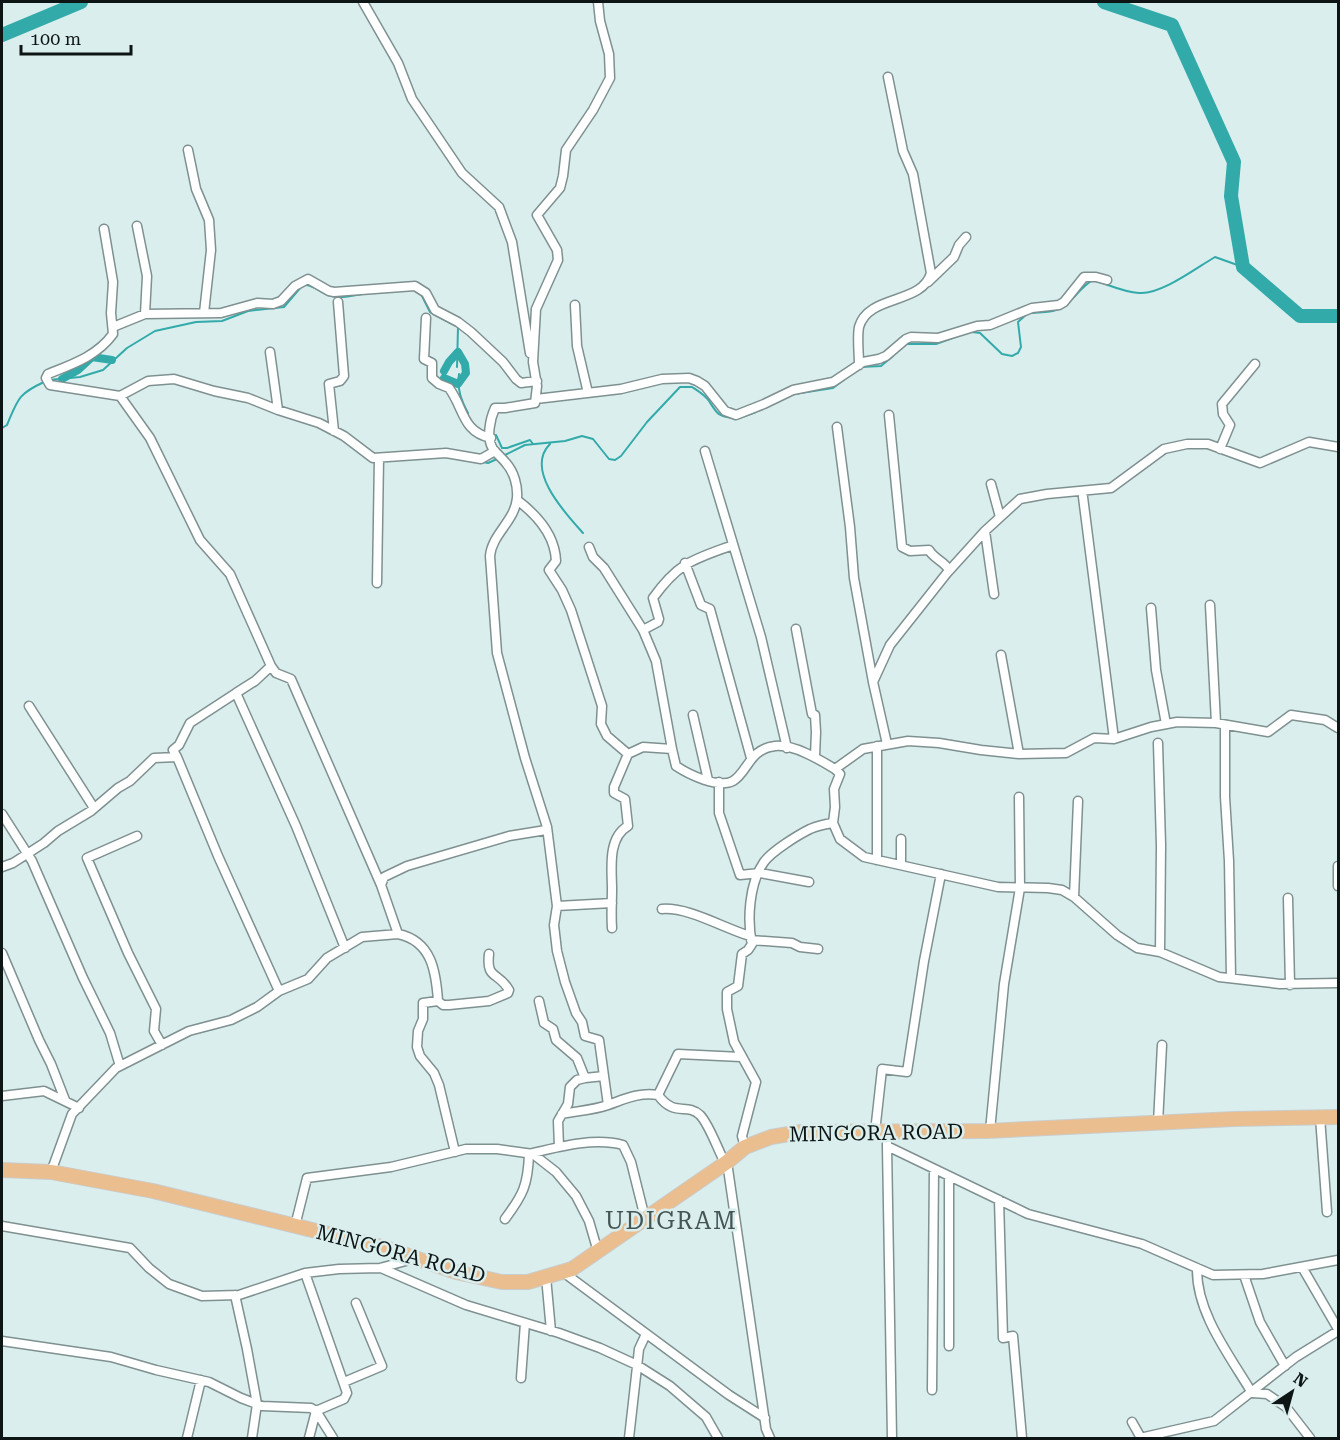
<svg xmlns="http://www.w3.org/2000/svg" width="1340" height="1440" viewBox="0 0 1340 1440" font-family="'Roboto Serif',serif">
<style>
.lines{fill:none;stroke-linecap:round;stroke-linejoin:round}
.stream{stroke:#3aa;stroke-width:2}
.canal{stroke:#3aa;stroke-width:8}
.river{stroke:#3aa;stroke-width:14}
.minor-casing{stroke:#7f9090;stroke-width:11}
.trunk-casing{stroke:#cacccc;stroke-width:16}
.minor{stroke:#fff;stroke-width:8}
.trunk{stroke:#eabe8e;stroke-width:14}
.labels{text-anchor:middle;stroke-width:5;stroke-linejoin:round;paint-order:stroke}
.street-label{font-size:21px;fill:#0e1515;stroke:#dbeeee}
.quarter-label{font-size:24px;letter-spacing:1.5px;fill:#455554;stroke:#dbeeee}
</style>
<rect width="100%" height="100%" fill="#dbeeee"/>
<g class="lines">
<path class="stream" d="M306,285c9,1 14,7 22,10 11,4 23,1 35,-1
M421,294l9,18 28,15 -1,40
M972,332l8,1 22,21 10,2 6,-3 3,-6 -3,-25 10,-9c22,-1 31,1 47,-17 6,-6 10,-12 18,-16 14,4 30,12 46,13 22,2 57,-25 76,-36l28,10
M906,344h30l22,-8
M861,367l20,-1 12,-10
M459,374c-2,15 2,26 9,39
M49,380l31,-3 23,-7 24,-22 28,-17 41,-9 26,-1 26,-10 36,-4 17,-20
M794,394l39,-6 21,-16
M739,418l17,-6
M2,428l5,-3c11,-26 11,-31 37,-43
M496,435l6,13h5l23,-8 3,4
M550,444c-26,26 16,70 33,89
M505,455l20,-10 40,-4 17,-5 11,3 16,20 6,1 6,-4 26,-34 33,-35h12c6,4 13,8 17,14 8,12 8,15 24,17
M483,462l5,1 9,-4"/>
<path class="canal" d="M444,371l5,-9 9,-10 7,12 1,9 -8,11 -14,-6
M62,379l16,-9 14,-13 20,3"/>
<path class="river" d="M1104,2l68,23 62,137 -3,34 12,71 57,49h38
M2,35l79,-33"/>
<g class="minor-casing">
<path id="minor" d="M363,2l35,61 14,36 50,74 37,34 13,35 18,111
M598,2l2,19 9,33 1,24 -17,32 -27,40 -3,26 -3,12 -23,27 20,35 1,10 -22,49 -3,53 4,24 -2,17 -30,5h-10c-5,11 -9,30 -2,41 4,5 9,9 13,14 8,9 12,23 11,35 -2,23 -25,36 -27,58l7,97 28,105 22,69 10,79 -3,19 3,26 8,31 11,31 6,9 3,14 14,4 9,65
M188,150l8,39 13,31 2,30 -7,63
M137,226l10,50 -2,38
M104,229l9,53 -2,31 2,21c-16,22 -40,30 -65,40l-2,4 4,7 70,11 30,42 50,102 30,34 41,92 -16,15 -19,12 60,133 49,122
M928,282l26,-25 5,-12 7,-8
M575,305l2,41 11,47
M426,318l-2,41 8,4v15l7,6 10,4c15,20 13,44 42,50
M113,327l32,-13 76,-1 36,-10 16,1 8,-3 14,-15 13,-7 21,12 5,1 81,-6 11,7 9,17 23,12 13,10 32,30 13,17 5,4 16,-2
M270,352l8,58
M859,365c0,-12 -2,-27 0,-38 9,-33 63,-22 72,-54l-18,-99 -10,-23 -15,-74
M120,396l28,-15 26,-2 40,12 34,7 30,12 41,13 25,13 29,22 73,-5 35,6 14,-8
M536,399l85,-10 41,-10 27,-1 8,3 8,5 20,25 11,4 28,-11 29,-14 40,-8 30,-20 16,-3 7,-3 20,-17 5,-2 27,1 39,-12 13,-1 42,-17 27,-3 5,-3 20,-25h12l11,3
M889,415l13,132 8,4 19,-1c5,9 15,11 20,20
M837,427l13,100 4,51 19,104
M334,431l-5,-47 11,-3 4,-5 -6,-74
M1220,449l10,-24 -7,-11 -1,-10 33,-40
M705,451l56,186 26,111
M991,484l9,33
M1083,497l31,242
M517,500c20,15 38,35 39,61l-7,9 13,20 9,20 31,96 -1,18 6,12 21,18 15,-7 29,2 4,17c12,8 42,23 57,15 15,-9 16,-32 42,-35 19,-2 45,14 60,23
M985,531l9,63
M589,547l4,10 11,11 39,62 13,31 16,88
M685,563l16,42 9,4 41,149
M377,583l2,-125
M1210,605l6,118
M1151,608l5,62 10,54
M796,629l16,85 3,1 1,17 -1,24
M643,630l15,-8 1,-3 -6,-21c26,-36 39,-38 80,-53
M1001,655l18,99
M271,666l5,7 15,6 90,206
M29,706l65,102
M693,715l15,65
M1225,725v72l4,64 2,117
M1338,728l-13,-8 -34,-5 -23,17 -52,-9 -39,-1 -26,5 -37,12 -20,-1 -28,15 -47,1 -38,-4 -42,-7 -31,-2 -45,8 -28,20 5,5 -6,15 1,18 -2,16 7,16 24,18 134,30 50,1 14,2 12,7 43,38 20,13 23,4 59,25 61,7 58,-1
M1158,743l3,102 -1,107
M887,744l-14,-62 17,-37 57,-72 38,-42 35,-32 27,-5 64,-6 53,-39 23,-5h21l52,19 49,-21 29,5
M177,757l-4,-7 6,-5 11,-22 46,-30
M719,782v31l21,62 20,-2 49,9
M2,814l30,47 51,117 27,55 10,33
M137,836l-50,22 41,95 28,56 -2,22 8,14
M877,860v-114
M901,865v-26
M1338,866v20
M2,867l11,-4 31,-20 14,-12 33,-20 27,-23 12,-7 24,-23 23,-1 41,99 61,135
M1074,897l4,-96
M1288,898l2,87
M557,906l55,-3
M662,909c27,-2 61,19 88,27
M612,928c-1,-13 0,-26 0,-39 0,-19 -5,-51 16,-63l-3,-27 -11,-6v-6l14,-33
M398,934c34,7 38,38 40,67l-15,2v16l-5,12 -1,16 3,9 14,17 5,12 16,67
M751,940l41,3 8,4 18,2
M2,953l37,87 12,24 14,36
M438,1001l5,4h6l40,-4 19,-8 1,-3c-11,-19 -23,-10 -20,-36
M539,1001l5,22 9,6 3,11 21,18 8,20 -8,2 -7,7 -2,17 -10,17 1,26
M585,1078l19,-2
M658,1095l20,-41 63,3
M2,1096l42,-5 35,17
M562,1114c15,-3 32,-4 46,-9 17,-6 31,-13 50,-10 17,23 28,7 42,20 9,9 18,35 25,48
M1320,1117l7,95
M1158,1123l4,-78
M990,1131l14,-147 16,-96 -1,-91
M875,1132l7,-63 25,3 17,-111 17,-87
M887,1132v14l141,68 114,30 71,31 50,-1 75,-14
M887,1146l5,292
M745,1147l-3,-11 14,-54 -22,-40 -7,-33v-17l11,-6 4,-32 6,-4 4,-6c-5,-24 -3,-61 12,-82 8,-11 34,-27 46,-33 7,-3 15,-5 23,-6
M727,1162l39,267 4,9
M51,1172l21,-58 44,-46 73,-37 42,-11 26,-13 22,-16 29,-12 19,-21 35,-21 36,-3 -17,-49 3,-8 23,-11 102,-30 37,-6 1,-3
M949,1177v169
M999,1200l4,138 10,-2 9,102
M505,1219c18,-24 23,-34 24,-65 29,-7 65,-17 94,-9l8,17 14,56
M2,1226l128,22 19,20 20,16 33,12 37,-1 66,-22 34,-4 41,-1 33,-9
M295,1226l12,-48 84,-11 75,-18h31l36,5 23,18 20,24 13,25 9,31
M1302,1267l36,62
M381,1268l85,37 93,28 41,15 37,17 33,21 36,31 12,21
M1197,1268c-1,45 33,88 55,125l15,1 19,13 24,31
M563,1272l166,123 36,23
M305,1273l42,120 -3,6 -28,12 -7,27
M1244,1275l16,47 25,44
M546,1277l5,54
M235,1295l12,54 10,55 -5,34
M2,1341l109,16 45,13 53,12 32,16 21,8 49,2 5,3 17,27
M521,1378l4,-55
M344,1382l38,-16 -26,-63
M932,1390l2,-221
M1132,1422l9,16
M187,1438l14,-58
M629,1438l10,-89 7,-15
M1140,1438l74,-17 82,-64 42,-26"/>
</g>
<g class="trunk-casing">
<path id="trunk" d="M2,1170l49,2 102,19 233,57 70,24 46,10h26l44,-13 155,-107 18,-15 26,-10 30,-5 186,-1 247,-12 104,-2"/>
</g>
<use href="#minor" class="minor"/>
<use href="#trunk" class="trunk"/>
</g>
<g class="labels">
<g class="street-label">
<text transform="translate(876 1133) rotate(-1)" y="7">MINGORA ROAD</text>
<text transform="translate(401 1254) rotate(15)" y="7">MINGORA ROAD</text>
</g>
<g class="quarter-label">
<text x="671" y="1229">UDIGRAM</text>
</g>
</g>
<rect width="1340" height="1440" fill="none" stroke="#0e1515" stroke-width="6"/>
<g transform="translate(1292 1392) rotate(36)" stroke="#dbeeee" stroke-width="4.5" paint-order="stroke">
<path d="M0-4.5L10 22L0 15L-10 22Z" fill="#0e1515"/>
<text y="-9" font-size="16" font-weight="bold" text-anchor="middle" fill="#0e1515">N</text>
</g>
<path d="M21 45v9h110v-9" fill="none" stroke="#0e1515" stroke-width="3"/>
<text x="30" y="45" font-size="18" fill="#0e1515" stroke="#dbeeee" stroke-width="4.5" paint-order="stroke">100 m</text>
</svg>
